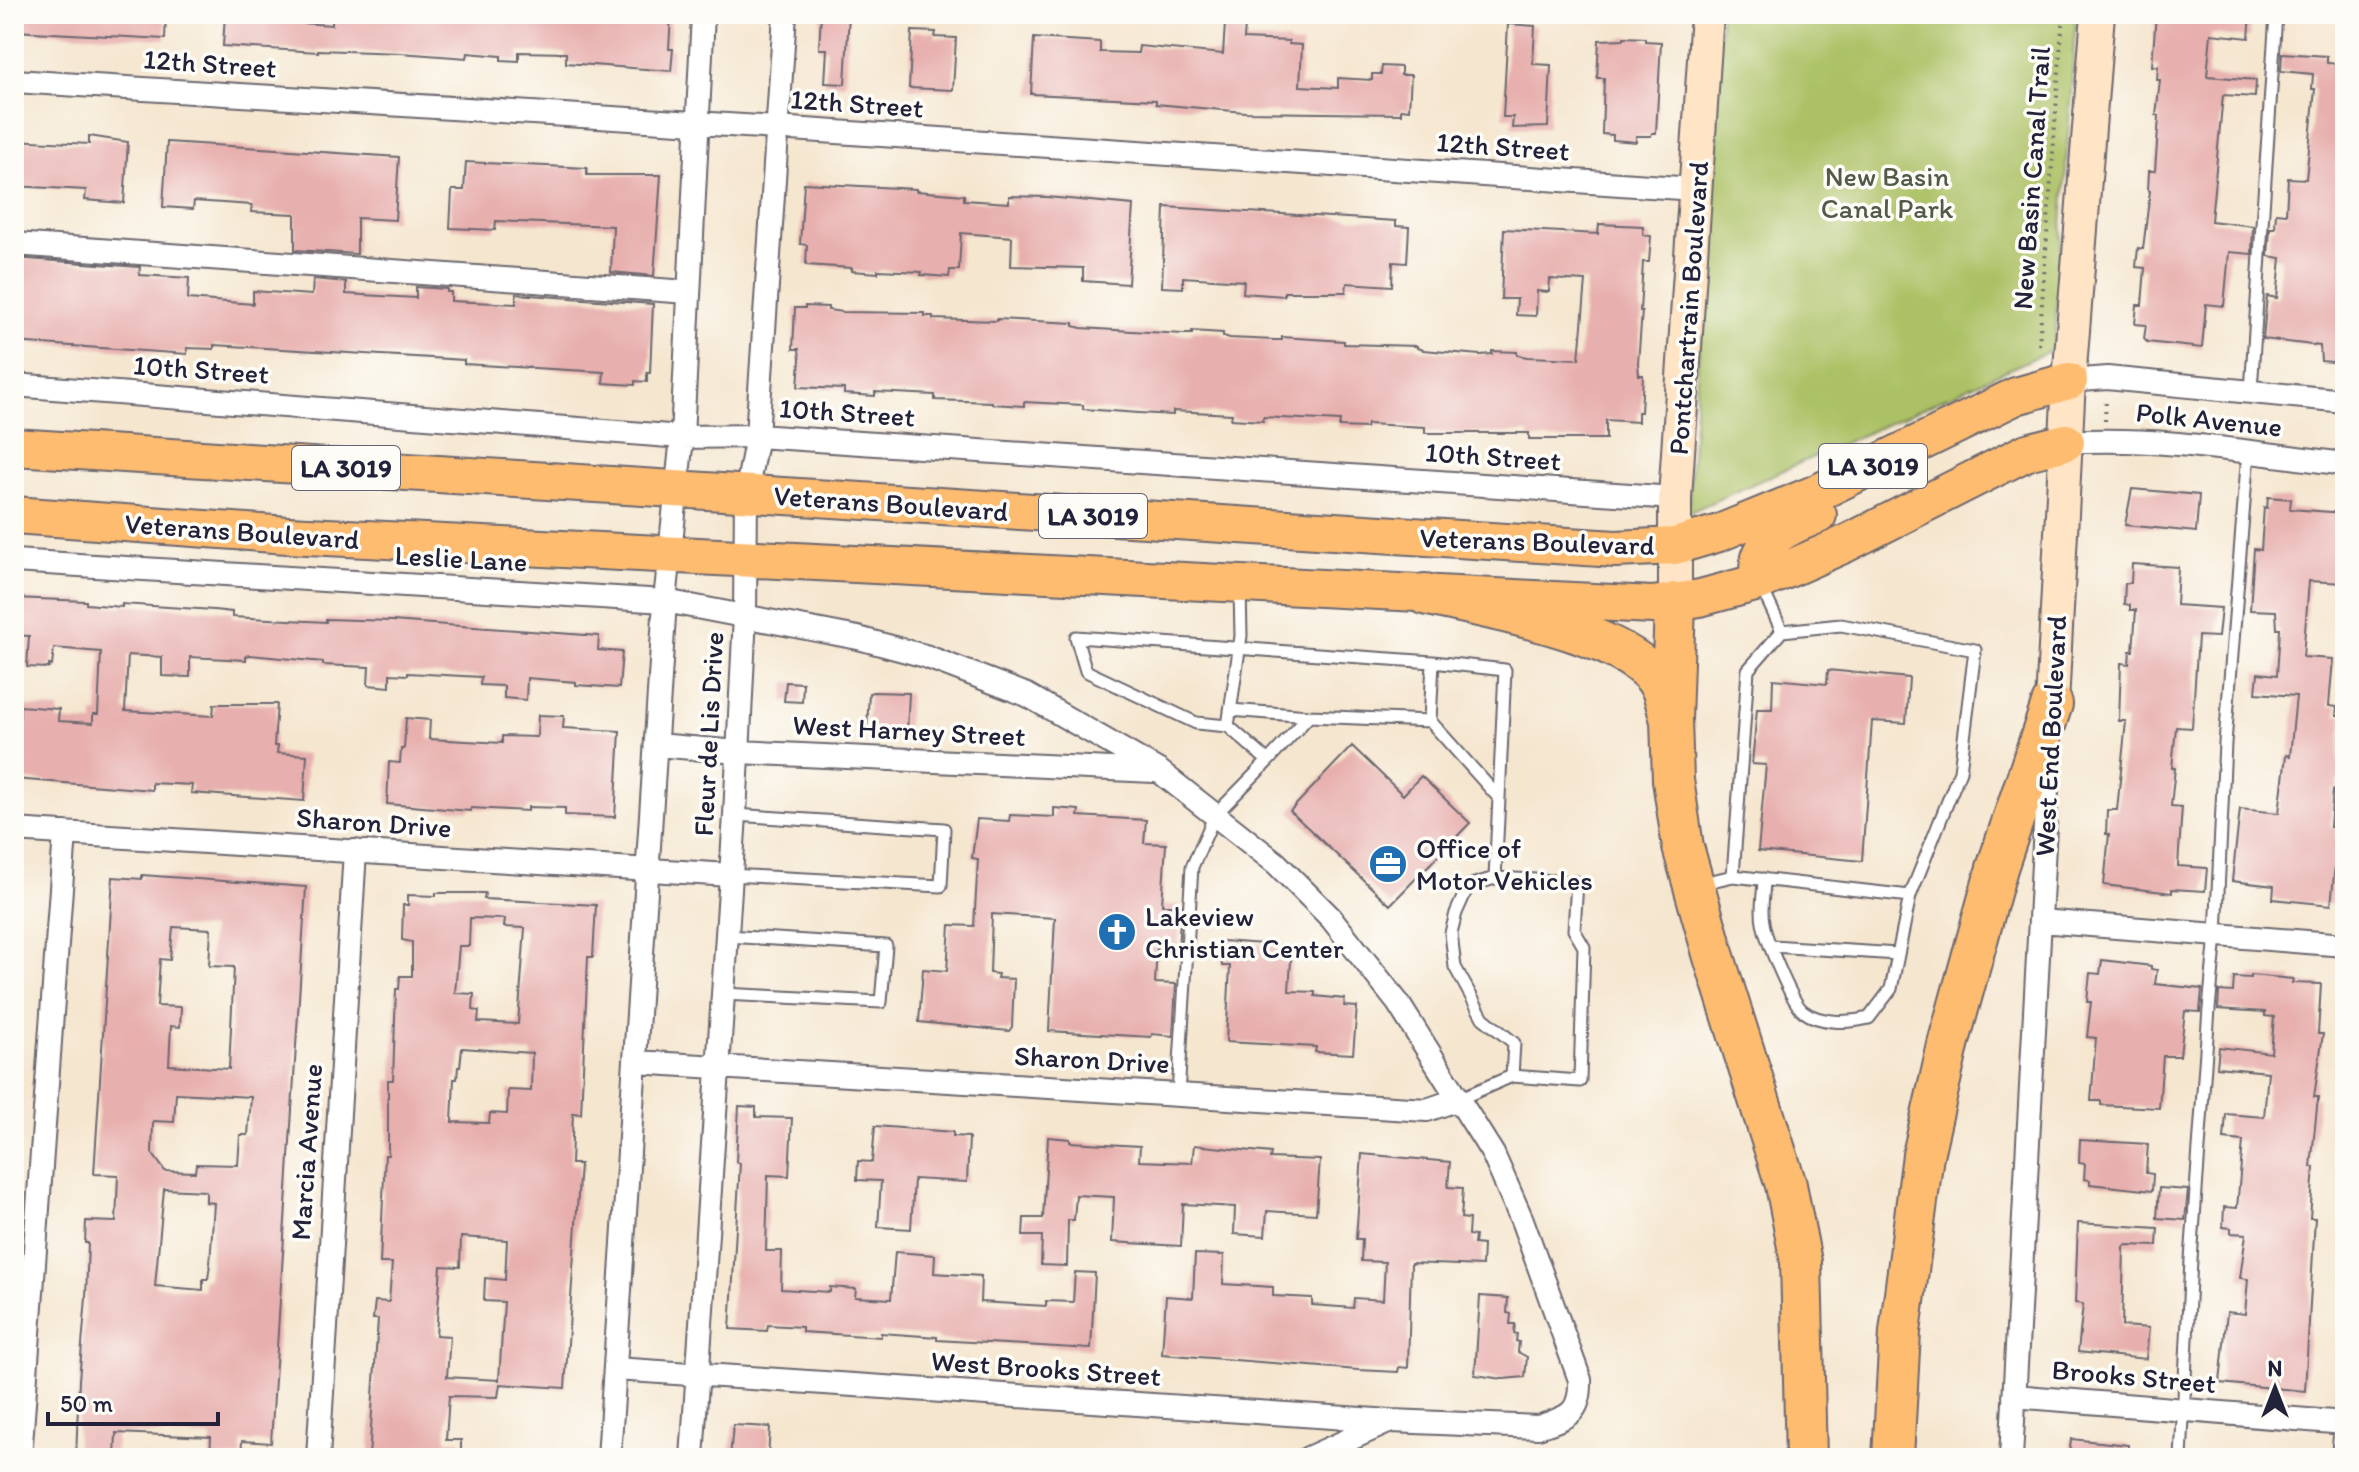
<svg xmlns="http://www.w3.org/2000/svg" width="2359" height="1472" viewBox="0 0 2359 1472" font-family="Itim,sans-serif">
<style>
.green{fill:#acc165;stroke:#677250;stroke-width:2}
.building{fill:#e7afad;fill-rule:evenodd}
.lines{fill:none;stroke-linecap:round;stroke-linejoin:round}
.service-casing{stroke:#6c676f;stroke-width:15}
.minor-casing{stroke:#6c676f;stroke-width:26}
.secondary-casing{stroke:#6c676f;stroke-width:36}
.primary-casing{stroke:#6c676f;stroke-width:40}
.motorway-casing{stroke:#6c676f;stroke-width:44}
.path{stroke:#6c676f;stroke-width:4;stroke-dasharray:2 6;stroke-linecap:butt}
.service{stroke:#fff;stroke-width:11}
.minor{stroke:#fff;stroke-width:22}
.secondary{stroke:#ffe4c6;stroke-width:32}
.primary{stroke:#febc70;stroke-width:36}
.motorway{stroke:#febc70;stroke-width:40}
.labels{text-anchor:middle;stroke-width:7;stroke-linejoin:round;paint-order:stroke}
.shield{fill:#fdfcf7;stroke:#646373;stroke-width:2}
.shield-label{font-size:26px;font-weight:bold;fill:#22223b}
.street-label{font-size:28px;fill:#22223b;stroke:#fdfcf7}
.park-label{font-size:28px;fill:#525a4a;stroke:#fdfcf7}
.poi-label{font-size:28px;fill:#22223b;stroke:#fdfcf7;text-anchor:start}
</style>
<rect width="100%" height="100%" fill="#fdfcf7"/>
<filter id="ink" filterUnits="userSpaceOnUse"><feTurbulence type="fractalNoise" baseFrequency=".0125" numOctaves="2"/><feDisplacementMap in="SourceGraphic" scale="16" xChannelSelector="R" yChannelSelector="G"/><feConvolveMatrix kernelMatrix="1 2 1 2 8 2 1 2 1" color-interpolation-filters="sRGB"/></filter>
<filter id="wash" filterUnits="userSpaceOnUse"><feTurbulence type="fractalNoise" baseFrequency=".006" numOctaves="4" result="noise"/><feDisplacementMap in="SourceGraphic" scale="32" xChannelSelector="R" yChannelSelector="G"/><feGaussianBlur stdDeviation="1.8" result="paint"/><feColorMatrix in="noise" values="0 0 0 0 0 0 0 0 0 0 0 0 0 0 0 0 0 1.4 0 .05"/><feComposite in="paint" operator="in"/></filter>
<g filter="url(#wash)">
<rect width="100%" height="100%" fill="#f5e6cf"/>
<path class="green" d="M1721,14h355l-22,335 -366,164z"/>
<g id="blocks">
<path class="building" d="M14,14h152l-1,25 -151,-8z
M225,14h59v8l48,3v-11h212v5l72,5v-2l15,1v-9l40,1 -2,34h4l-2,22 -105,-8v-10l-47,-1v9l-18,-1v-4l-33,-3 -1,5 -67,-5 -82,-3v2l-95,-6z
M821,14h28l-4,70 -20,-1 2,-34h-8z
M2156,14h95l-2,24 -38,-4 -4,42 49,4 -1,17 -32,-2 -12,126 42,5 -1,28 -23,-2 -5,54 -18,-2 -4,44 -55,-6 -3,-3 2,-14 -11,-1 2,-19h5l3,-37 -9,-1 2,-19 5,1 7,-58 -2,-1 1,-19h6l4,-55 -3,-1 4,-35h-3l1,-14h-6z
M1225,24l20,1 -1,14 45,2v3l13,1 -2,41 38,2v-10l34,2v-6h9l1,-8 19,1v8h10l-2,35 -8,-1v5l-156,-2 -89,-8v-4l-125,-6 3,-56 66,4v10l38,1 1,-7 84,8z
M1508,24l27,2 -2,38 18,1 -3,62 -36,1 1,-11h-10z
M912,31l24,1 -1,5 21,1 -3,52 -44,-2z
M1624,37l21,1v3l16,1 -5,91h-4l-1,3h-15v6l-23,-2v-5l-11,-1 2,-56h-7l2,-38 25,-1z
M2282,53l45,3v7l18,1v299l-24,-2 -1,-15 -57,-7 4,-43 10,2 4,-40 -13,-2 2,-28h5l1,-15 10,1 2,-36 18,1 9,-90h-3l1,-15 -32,-3z
M89,136l39,6 -4,61 -39,-3 1,-10 -72,-4v-46l75,4z
M167,142l232,15 -4,63 -38,-2v36l-62,-4v-36l-44,-2 1,-7 -58,-4 -1,8 -30,-2z
M466,162l121,6v7h74l-7,101 -43,-4 2,-46 -117,-5 -1,9 -45,-2 2,-38h12z
M804,183l112,6v2l48,4v5l45,3v-7l38,1 86,8 -5,79 -45,-3v-13l-72,-2 1,-29 -51,-4 -2,37h-9l-1,7 -28,-2 1,-3 -44,-2v3l-26,-2v-3l-46,-3 1,-20 -7,-1z
M1165,207l231,14v5l13,1 -2,36 -14,-1 -1,24 -45,-3 -1,9h-62v4l-41,-3 1,-12 -61,-4v11l-21,-1z
M1599,224l44,2v9l8,1 -2,26h-6l-3,49h2l-4,52 1,12h4l-2,37h-3v10l-32,-2v19h-77v-6h-104v-6l-58,-3 -1,4 -27,-1 1,-6 -77,-4v4l-32,-2 1,-5 -59,-3v4l-34,-2 -56,-4v-4l-59,-3v4l-32,-2v-2l-57,-2v-5l-60,-3v4l-31,-2v-5l-46,-2 2,-28 -1,-10h-6l2,-41h10v-2l23,1v3l14,2 83,1v3h8v3l64,2v-2l77,4v3l7,2 102,6h9v-3l31,2v3l7,2 45,2h7v-3l62,4v3l73,2v2l6,2 57,5 12,-1v-3l25,1v3l10,2 52,2 7,-78 -36,-2 -1,13 -12,-1 -1,25 -20,-1 1,-16h-16l3,-70 94,5z
M14,258l126,9 -1,8 50,3 -1,21 65,5v-13l59,4 1,-16 33,3v12l70,4v-11l31,2v3h4v9l65,3v-10l137,10 -3,69h-3v9l-12,-1v4l-32,-2 1,-11 -140,-8v-4l-250,-15v4l-27,-1v6l-173,-12z
M2132,489l67,6 -3,37 -71,-7z
M2268,497l23,2 -1,10 55,4v70l-36,-2 -6,76 30,2 -4,47 8,1 -1,8 7,1 -5,44 7,1 -2,19 -5,-1 -1,11h-4l-3,37h6l-1,11 8,1 -2,16h-5l-5,50 -58,-6 1,-13 -42,-5 8,-72 39,4 7,-58 4,1 6,-60 -40,-3 2,-20 19,2 3,-46h-3l-1,-18 -26,-1 4,-61 7,1 3,-43 3,1z
M2132,564l46,3 -2,38 45,3 -3,29 -20,-1 -6,92 -16,-1 -4,41h3l-4,38 11,1 -4,59 29,2 -2,23 -33,-2v4l-68,-8 5,-51h-3l1,-24h10l9,-89h-7l2,-58 8,1 1,-13h3l3,-41h-6v-5l-6,-1 1,-21h6z
M14,598l72,3v3l36,3v-3l92,6 18,2v5l94,5v-3l66,2 207,15 -1,14 24,2 -3,36 -43,-3v-3l-49,-4 -1,22 -22,-2v-12l-24,-1 1,-8 -73,-4v2l-18,-1v13l-22,-2 1,-18 -46,-2v-3l-73,-7 -4,1v4l-56,-3v20l-28,-1v-19l-34,-2 -3,56 88,5 1,-12h63l-3,42h4l-1,7 30,2 -3,46 -113,-8 1,-8 -40,-2v7l-138,-11v-39h4l2,-34 39,3 -1,12 35,2v-9h5l3,-62 -47,-4 -2,18 -3,-1v3l-22,-1 2,-31 -15,-1z
M1828,670l81,8 -3,45 -34,-2 -10,140 -104,-10 8,-86 -14,-1 5,-55h15l1,-30 54,5z
M786,682l17,1 -1,19 -18,-1z
M873,692l36,1 -2,40 -36,-2v-3h-4l2,-35z
M538,715l26,1 -1,12 57,3 -5,86 -50,-2v-7l-37,-1v4l-57,-3 -1,3 -83,-7 2,-42 11,1 1,-14h3l2,-31 24,2 -1,19 73,4v-7l35,1z
M1352,746l51,49 18,-19 49,47 -80,82 -100,-94z
M1054,808l25,2 -1,6 68,4 -2,23 22,1 -4,61h19l-3,44 -21,-2 -2,36 21,1 -3,52 -21,-2 -1,3 -102,-6 6,-113 -63,-4 -2,59 8,1 -1,4 17,1 -2,48 -3,4 -90,-9 4,-53 24,2 3,-46 24,1 4,-67 -6,-1 5,-39 32,2 1,-6 44,2z
M142,875l164,12 -35,556 -29,-2 -1,17h-31l1,-21 -95,-4 -1,25h-39l3,-78 7,-82 2,-55h-3l1,-22 30,1 2,-47 -24,-1 19,-297 29,2zM173,927l38,2 -2,37 25,1 -5,102 -60,-4 2,-39 9,1 1,-20 -24,-1 3,-47 10,1zM176,1093l75,4 -3,38h-8l-2,30 -42,-1 -1,8 -30,-1 -13,-18 1,-32 21,1zM164,1189l42,2v11l8,1 -4,61 -2,15h-5v11l-48,-4z
M436,893h49l-1,6 112,6 -3,52h-5l-7,157 -8,-1 -2,51h9l-15,224 -65,-4 -2,13 -49,-1 -3,44h15v18h-92l9,-139h-5l2,-18 14,1 3,-39h-12l5,-108h3v-75h5l3,-91h3l1,-13h12v-34l-10,-2 1,-35h5v-10l28,1zM470,918l35,1 -1,8 21,1 -7,96 -40,-2 1,-11 -6,-1 1,-16 -19,-1 4,-47h10zM462,1048l70,5 -1,38 -23,-1 -1,24 -17,-1 -1,10 -37,-1 2,-43h3l1,-12h2zM461,1237l46,3 -2,40 -20,-2 -1,23 20,1 -5,78 -52,-3 3,-41 -14,-1 5,-69 19,1z
M1222,941l70,5 -3,45 26,1v4l30,3 -1,7 13,1 -4,47 -38,-2 1,-5 -90,-5 4,-76h-8z
M2102,960l49,6v3l6,1 -2,14 47,5 -2,23 -15,-1 -5,45h-17l-4,52 -58,-3v-4h-10l5,-63 -9,-1 4,-35h-4l3,-29 10,1z
M2251,975l42,4 -1,4 29,1 -3,50h5l-9,63h4l-7,70h3l-4,51h5l-10,173 -85,-8 7,-71 18,2 3,-35 -8,-1 6,-44 -15,-1v-5l-8,-1 1,-20 13,1 6,-67 -19,-2 2,-25 38,3 4,-45 -51,-5 2,-20 52,6 3,-36 -9,-1v-4l-47,-3 1,-18 14,1 1,-15 17,1z
M739,1106l17,1v10l36,1 -3,58 -21,-1 -2,76h16l-1,38 49,3v-5l26,2 -1,8 36,2 4,-47 40,3 -1,18 47,3 -1,26 66,4v-5l27,1 2,-30 20,1 -4,76 -154,-9v-3l-56,-4v4l-79,-5v-5l-34,-2 -1,6 -37,-2 10,-166 -4,-1z
M875,1126l78,6v4l16,1 -2,45 -53,-3 -3,50 -33,-2 3,-46 -24,-1 1,-19 14,1z
M1048,1137l22,2v3l70,4 -1,15 53,2 2,-18 77,8 -1,5 50,2 -4,54 -49,-3 -2,25 -31,-2 1,-27 -52,-3 -2,42 -69,-4 2,-45 -38,-2 -2,25h-6l-1,46 -26,-1 1,-29h-19l1,-18h19z
M2080,1140l68,4 -2,29 7,1 -1,17 -62,-7v-4l-6,-1 1,-15 -6,-1z
M1362,1154l88,8 -2,25 15,1 -2,30 8,1 -1,16 7,1 -1,8 9,1 -1,21 -71,-3 -3,105 -9,-1 -1,5 -40,-2 -196,-16 4,-58 27,2 2,-44 29,1 -1,29 50,3v9l39,2v7l41,3 1,-10 29,2 2,-38 -24,-1 1,-22h-6z
M2159,1188l29,2 -3,30 -28,-2z
M2078,1223l80,5 -1,18 -31,-1 -2,2 -2,79 27,2 -3,31 -68,-7 5,-48 -8,-1z
M1480,1296l28,2 -1,15 4,1 -1,10h5l-1,9 3,1 -1,7 3,1 -1,10 9,5 -2,20 -22,2 -28,-4z
M733,1425l37,2 -2,31h-38z
M2071,1439l57,6 -1,13h-58z"/>
</g>
</g>
<g filter="url(#ink)">
<use href="#blocks" fill-opacity="0" stroke="#6c676f" stroke-width="2"/>
<g class="lines">
<g class="service-casing">
<path id="service" d="M2251,391l25,-377
M1433,662l72,8 -6,128
M1230,710l79,6
M1228,726l-32,-3 -110,-52 -10,-34 357,25 -3,59
M1268,761l41,-45 121,5 69,77 -4,80 -27,8 -12,27 -5,20 4,34 28,51 31,25 -2,33 -53,23
M730,875l211,11 3,-57 -209,-14
M1733,876l15,-206 34,-39
M1495,878l82,4 -3,48 10,17 -4,134 -68,-5
M1764,879c0,13 -4,30 -1,43 2,16 29,81 40,89 17,13 46,12 66,7l22,-29 19,-93
M1699,884l34,-8 177,20 50,-125 15,-121 -134,-25 -59,6 -21,-45
M1772,946l126,8
M723,994l158,8 5,-56 -159,-10
M1178,1095l14,-228 23,-52 53,-54 -40,-35 13,-90 -1,-47
M2181,1458l10,-198 18,-251 7,-74 9,-192 23,-291"/>
</g>
<g class="minor-casing">
<path id="minor" d="M14,81l762,47 919,61
M14,244l674,48
M2069,381l38,-3 238,23
M14,385l668,52 75,-1 918,62
M2066,442c93,-6 187,11 279,22
M14,561l651,40 193,37 67,18 102,39 132,76 117,92 55,55 67,85 95,151 29,66 58,160c1,34 -12,37 -42,47l-147,-6 -776,-52
M657,745l81,7 416,19
M14,830l716,45
M2040,921l305,24
M635,1062l792,48 32,-11
M2014,1396l331,27
M20,1458l45,-625
M318,1458l37,-607
M609,1458l56,-857 17,-164 21,-423
M692,1458l43,-643 10,-200 1,-121 11,-58 28,-422
M1308,1458l78,-35
M2011,1458l38,-706
M2343,1458l2,-22"/>
</g>
<g class="secondary-casing">
<path id="secondary" d="M1675,603v-105l32,-484
M2052,704l17,-323 29,-367"/>
</g>
<g class="primary-casing">
<path id="primary" d="M14,447l1602,102 59,-3 44,-13 98,-40 199,-97 53,-15
M14,515l274,20 1365,70 47,-7 59,-16 86,-38 182,-92 39,-10
M1759,582c-7,-41 26,-54 59,-67"/>
</g>
<g class="motorway-casing">
<path id="motorway" d="M1425,594c58,14 208,38 236,93 4,9 6,20 9,30
M1675,603l-4,117 2,60 10,67 31,110 72,228 15,77 5,196
M1893,1458l7,-126 23,-177 26,-114 48,-173 55,-164"/>
</g>
<path class="path" d="M2039,345l24,-331
M2105,421l1,-23"/>
<use href="#service" class="service"/>
<use href="#minor" class="minor"/>
<use href="#secondary" class="secondary"/>
<use href="#primary" class="primary"/>
<use href="#motorway" class="motorway"/>
</g>
</g>
<defs>
<g id="office-disc" transform="scale(2)"><circle r="9.5" fill="#1f6fb2" stroke="#fdfcf7"/><path d="M-6-3h4V-5.5h4V-3h4V5H-6ZM-1-4.5V-3h2v-1.5ZM-6 0V1H6V0Z" fill="#fff"/></g>
<g id="church-disc" transform="scale(2)"><circle r="9.5" fill="#1f6fb2" stroke="#fdfcf7"/><path d="M-1.2-6h2.4v3.5h3.3v2.4h-3.3V6h-2.4V-.1h-3.3v-2.4h3.3Z" fill="#fff"/></g>
</defs>
<g fill-rule="evenodd">
<use href="#office-disc" x="1388" y="864"/>
<use href="#church-disc" x="1117" y="932"/>
</g>
<g class="labels">
<g class="shield">
<rect x="1819" y="444" width="108" height="44" rx="6"/>
<rect x="292" y="446" width="108" height="44" rx="6"/>
<rect x="1039" y="494" width="108" height="44" rx="6"/>
</g>
<g class="shield-label">
<text x="1873" y="475">LA 3019</text>
<text x="346" y="477">LA 3019</text>
<text x="1093" y="525">LA 3019</text>
</g>
<g class="street-label">
<text transform="translate(210 63) rotate(4)" y="10">12th Street</text>
<text transform="translate(857 103) rotate(4)" y="10">12th Street</text>
<text transform="translate(1503 146) rotate(4)" y="10">12th Street</text>
<text transform="translate(2031 178) rotate(-86)" y="10">New Basin Canal Trail</text>
<text transform="translate(1688 308) rotate(-86)" y="10">Pontchartrain Boulevard</text>
<text transform="translate(201 369) rotate(4)" y="10">10th Street</text>
<text transform="translate(847 412) rotate(4)" y="10">10th Street</text>
<text transform="translate(2209 419) rotate(6)" y="10">Polk Avenue</text>
<text transform="translate(1493 456) rotate(4)" y="10">10th Street</text>
<text transform="translate(891 503) rotate(4)" y="10">Veterans Boulevard</text>
<text transform="translate(242 531) rotate(4)" y="10">Veterans Boulevard</text>
<text transform="translate(1537 541) rotate(2)" y="10">Veterans Boulevard</text>
<text transform="translate(461 558) rotate(3)" y="10">Leslie Lane</text>
<text transform="translate(909 730) rotate(3)" y="10">West Harney Street</text>
<text transform="translate(708 734) rotate(-87)" y="10">Fleur de Lis Drive</text>
<text transform="translate(2050 736) rotate(-87)" y="10">West End Boulevard</text>
<text transform="translate(374 822) rotate(4)" y="10">Sharon Drive</text>
<text transform="translate(1092 1059) rotate(3)" y="10">Sharon Drive</text>
<text transform="translate(306 1152) rotate(-86)" y="10">Marcia Avenue</text>
<text transform="translate(1046 1368) rotate(4)" y="10">West Brooks Street</text>
<text transform="translate(2134 1376) rotate(5)" y="10">Brooks Street</text>
</g>
<g class="park-label">
<text x="1887" y="186">New Basin<tspan x="1887" dy="32">Canal Park</tspan></text>
</g>
<g class="poi-label">
<text x="1416" y="858">Office of<tspan x="1416" dy="32">Motor Vehicles</tspan></text>
<text x="1145" y="926">Lakeview<tspan x="1145" dy="32">Christian Center</tspan></text>
</g>
</g>
<rect width="2359" height="1472" fill="none" stroke="#fdfcf7" stroke-width="48"/>
<g transform="translate(2275 1388)" stroke="#fdfcf7" stroke-width="6" paint-order="stroke">
<path d="M0-6L14 30L0 20L-14 30Z" fill="#22223b"/>
<text y="-12" font-size="22" font-weight="bold" text-anchor="middle" fill="#22223b">N</text>
</g>
<path d="M48 1412v12h170v-12" fill="none" stroke="#22223b" stroke-width="4"/>
<text x="60" y="1412" font-size="24" fill="#22223b" stroke="#fdfcf7" stroke-width="6" paint-order="stroke">50 m</text>
</svg>
